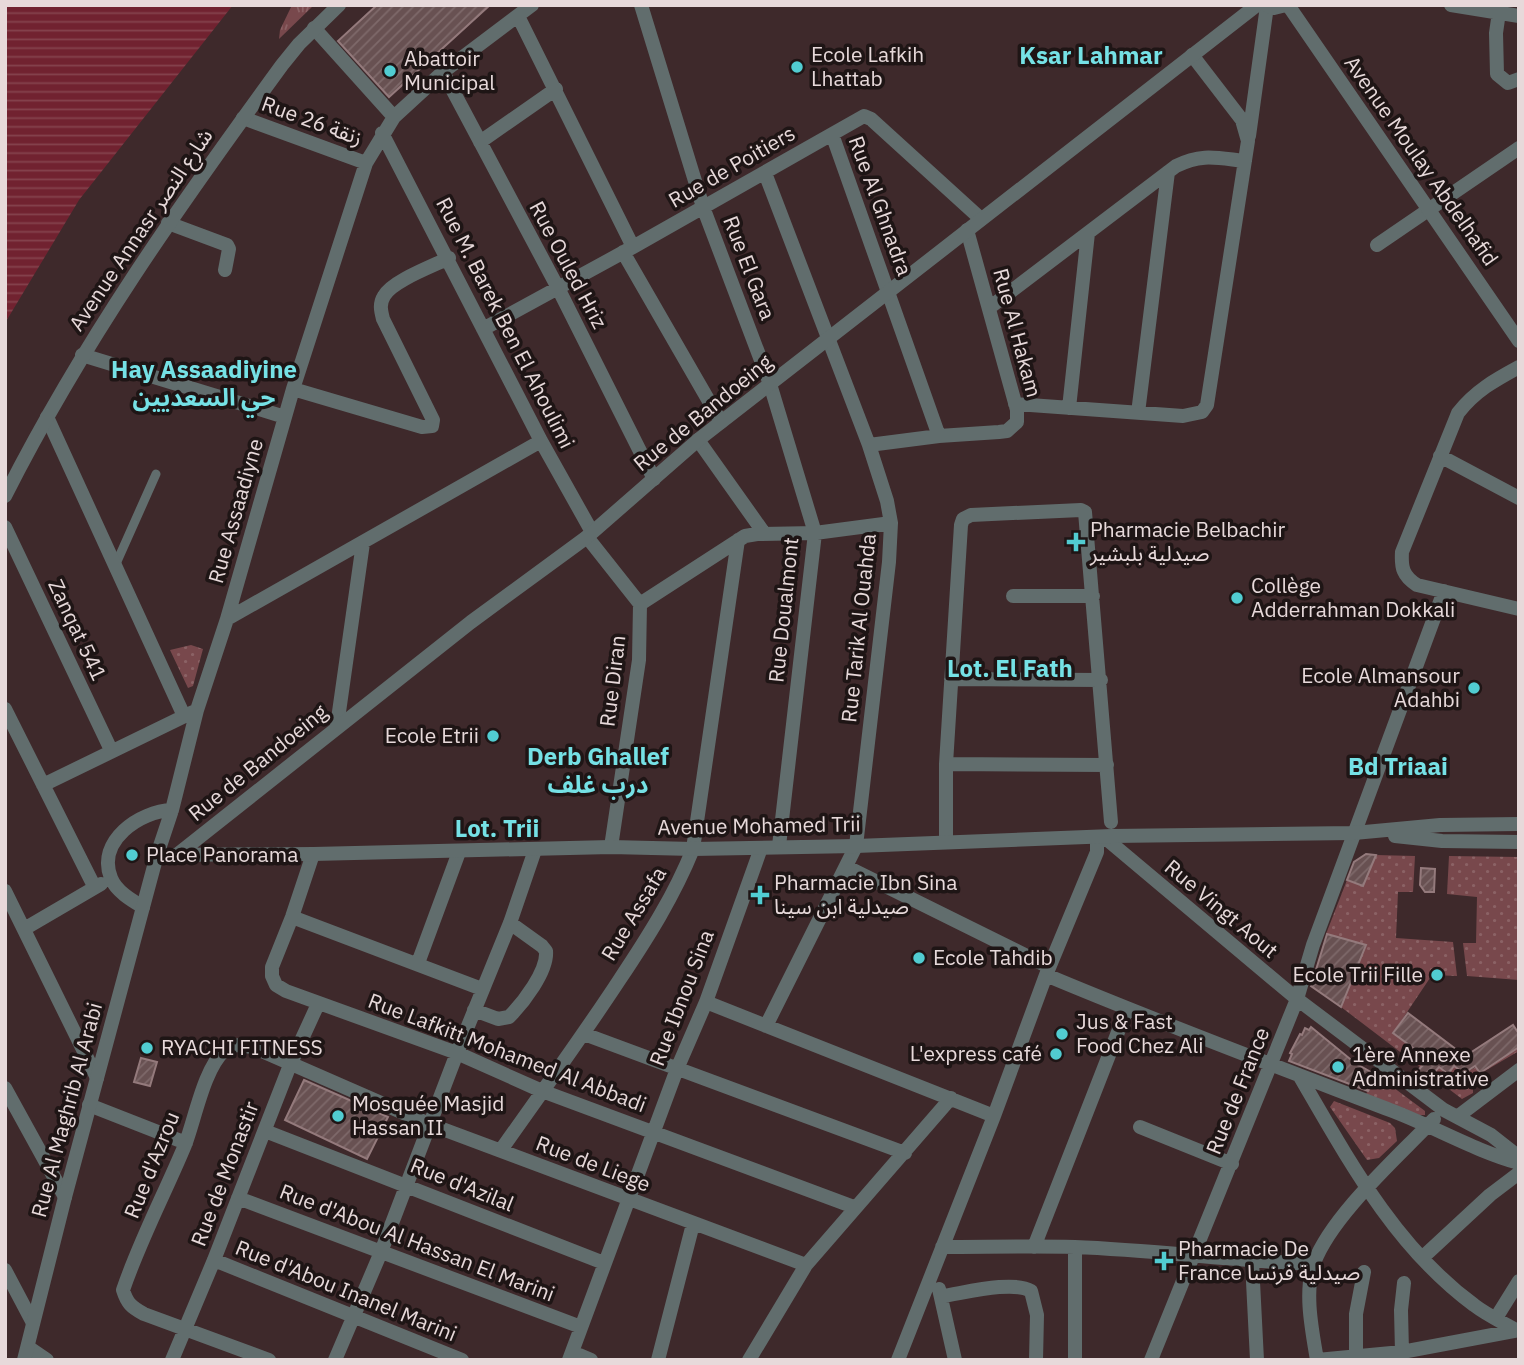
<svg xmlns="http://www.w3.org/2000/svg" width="1524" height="1365" viewBox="0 0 1524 1365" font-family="'IBM Plex Sans','Noto Sans Arabic',sans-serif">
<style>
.grass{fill:url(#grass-tufts)}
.garden{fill:url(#garden-dots)}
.water{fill:url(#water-rules)}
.building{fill:url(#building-hatch);stroke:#947a7c;stroke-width:2}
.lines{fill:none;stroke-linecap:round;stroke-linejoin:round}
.service{stroke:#616d6d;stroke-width:9}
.minor{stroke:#616d6d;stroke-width:14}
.tertiary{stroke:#616d6d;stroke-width:14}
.poi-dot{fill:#51ccd1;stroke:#1e1515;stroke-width:2.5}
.labels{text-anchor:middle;stroke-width:7;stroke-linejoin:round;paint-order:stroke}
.poi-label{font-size:21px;fill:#e7d9da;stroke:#1e1515;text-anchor:start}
.street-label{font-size:21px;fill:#e7d9da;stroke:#1e1515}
.quarter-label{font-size:24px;font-weight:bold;fill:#75e1e5;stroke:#1e1515}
</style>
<defs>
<pattern id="grass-tufts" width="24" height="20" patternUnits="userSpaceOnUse" patternTransform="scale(1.75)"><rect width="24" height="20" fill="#78484c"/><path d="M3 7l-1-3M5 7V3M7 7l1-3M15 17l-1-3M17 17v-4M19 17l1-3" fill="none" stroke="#8b6265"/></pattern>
<pattern id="garden-dots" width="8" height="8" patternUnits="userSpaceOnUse" patternTransform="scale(1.75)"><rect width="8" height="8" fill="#78484c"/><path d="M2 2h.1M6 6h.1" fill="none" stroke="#8b6265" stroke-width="1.8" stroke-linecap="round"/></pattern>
<pattern id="water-rules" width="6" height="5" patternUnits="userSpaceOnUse" patternTransform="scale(1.75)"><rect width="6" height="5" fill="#712230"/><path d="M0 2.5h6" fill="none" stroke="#85424d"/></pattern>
<pattern id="building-hatch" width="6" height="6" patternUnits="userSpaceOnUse" patternTransform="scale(1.75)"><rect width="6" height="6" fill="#685152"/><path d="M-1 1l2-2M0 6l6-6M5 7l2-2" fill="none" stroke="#7e696a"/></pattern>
</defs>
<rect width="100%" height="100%" fill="#3e292b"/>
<path class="grass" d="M292,5h22l-35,34 1,-9z"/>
<path class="garden" d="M191,645l12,4 -10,37 -5,2 -18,-38z
M1376,855l39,1 -2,36h-15l-2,46 57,4 4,34 -25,-1 -39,58 54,41 7,-8 10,7 55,-26v4l-46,27v15l-11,6 -121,-92 25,-62 -40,-11 21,-54 16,5z
M1449,856l70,1v123l-52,-4 -4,-33h13l1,-46 -30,-3z
M1378,1076l47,35v4h-6l-53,-21z
M1334,1101l56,22 5,5 2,13 -18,17 -12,2 -37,-53z"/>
<path class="water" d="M5,5h228l-154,195 -74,123z"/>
<path class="building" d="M377,5h113l-101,92 -51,-56z
M1366,854l10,1 -13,31 -16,-6 7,-18z
M1421,868l14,1 -1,23h-9l-5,-7z
M1327,934l39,11 -25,62 -30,-21z
M1408,1013l53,40h9l43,-28 6,9v13l-39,26 -5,-7 -11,7 -10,-7 -6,8 -9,-7 -14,16 -11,-8 14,-16 -35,-26z
M1311,1027l44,36 23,13 -10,15 -79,-30 3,-7 -2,-1 10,-19 2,1 3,-7 4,2z
M141,1058l16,4 -7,24 -16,-4z
M304,1080l84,37 -21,42 -82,-39z"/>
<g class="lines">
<path class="service" d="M115,566l41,-92"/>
<path class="minor" d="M641,5l62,202 67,177 45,149 -36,313
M1451,5l68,11
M1499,12l-3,21 1,41 11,9 11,-4
M518,16l115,231
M314,28l80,89
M443,72l115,216 96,191
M243,118l123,45
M382,133l159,308 51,91
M832,134l107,302
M1249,136l18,-130
M480,142l76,-53
M765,173l104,272 18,56 4,22 -2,39 -33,284 -90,180
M168,223l59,22 2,4 -4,21
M1377,245l142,-97
M623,252l98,170
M989,308l187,-142c26,-13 41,-8 69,-5
M483,329l150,-82 231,-131 7,3 110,100
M82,355l203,62
M1519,367c-24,13 -44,24 -61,46l-56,139c-1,16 1,24 15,33l102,24
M293,389l129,38 10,-1 1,-6 -50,-101c-2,-8 -4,-15 1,-23 8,-15 49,-30 65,-38
M1015,404l168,12 19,-4 5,-7 41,-264 -6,-21 -50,-65
M1069,408l19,-175
M1138,413l30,-241
M47,417l137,299
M698,440l66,93
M869,445l70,-9 60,-4 8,-1 10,-9v-12l-50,-180
M1440,456l79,42
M5,527l106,223
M587,537l53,67 -1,56 -28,187
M1013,596h80
M640,604l105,-68 12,-2 58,-1 76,-10
M227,619l314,-178
M951,679l150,1
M5,709l89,177
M337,726l26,-183
M946,764l161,1
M43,785l150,-73
M1104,837l193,162 147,111 47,25 28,22
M946,841v-77l15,-239 2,-6 8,-4 110,-5 4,2 26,310
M313,854l-21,63 -20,50v9l4,9 10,6 171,62 85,38 312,116
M157,855l15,-45 25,-100 30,-91 66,-230 73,-226 28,-46 49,-45 89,-67
M847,867l202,100
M5,891l92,187
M143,907c-12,-7 -27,-16 -32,-29 -15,-37 29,-67 61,-68
M292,917l190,72
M24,929l77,-45
M418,963l41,-111
M1046,975c114,48 229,91 344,135 43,16 85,41 129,53
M706,1002l288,114
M474,1010l24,9 11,-2c14,-14 39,-46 37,-66l-4,-5 -32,-23
M584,1034l321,119
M1299,1075c49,84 96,172 175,230 13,10 28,17 42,25
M5,1088l60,109
M89,1105l97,38
M1457,1117l62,-47
M1140,1127l92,37
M265,1131l339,132
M501,1150c40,-57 81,-113 119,-171 28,-42 54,-83 73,-130l45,-309
M238,1198l343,129
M942,1247c44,0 88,-1 133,0 80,3 159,14 239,17
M1034,1247l93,-238
M1075,1247v113
M1422,1258l68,-63 29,-22
M214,1260l248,100
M1252,1262l5,98
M5,1270l28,53
M939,1289l16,71
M942,1296c22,-3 71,-16 89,-5l6,24 -1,45
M1496,1318l23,-37
M28,1347l19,13
M572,1352l19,8
M1402,1352l-1,-42 3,-27
M1356,1356v-42l8,-42
M172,1360l42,-100 76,-195 28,-61
M269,1360l-125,-46c-13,-7 -17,-11 -21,-24 17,-50 42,-97 62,-145 10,-26 19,-77 40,-95 8,-8 20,-4 30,-2l174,76 377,141
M335,1360l46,-108 76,-199 53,-130 25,-73
M569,1360l108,-291 29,-67 55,-154
M658,1360l35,-136
M749,1360l57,-95 145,-167
M898,1360l96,-244 52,-141 51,-123v-15
M1151,1360l146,-361 16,-54 131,-354
M1317,1360c-5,-30 -13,-68 -3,-97 18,-48 84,-106 120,-144
M1317,1360l85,-8 117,-22"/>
<path class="tertiary" d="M1267,5l7,3 12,-3
M1288,5l231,336
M5,496c79,-156 174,-290 277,-431l17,-21 40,-39
M1395,836l47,5 77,1
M178,854l293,-232 116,-85 111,-97 559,-435
M24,1360l41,-163 92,-342 156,-1 298,-7 82,2 163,-3 256,-10 242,-3 86,-8 79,-1"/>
</g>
<g class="poi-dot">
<circle cx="797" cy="67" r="7"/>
<circle cx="390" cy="71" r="7"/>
<path d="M1072.5 531.5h7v7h7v7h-7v7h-7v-7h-7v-7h7z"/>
<circle cx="1237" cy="598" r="7"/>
<circle cx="1474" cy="688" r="7"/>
<circle cx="493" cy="736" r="7"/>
<circle cx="132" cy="855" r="7"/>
<path d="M756.5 884.5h7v7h7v7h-7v7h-7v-7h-7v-7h7z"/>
<circle cx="919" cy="958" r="7"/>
<circle cx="1437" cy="975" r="7"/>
<circle cx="1062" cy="1034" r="7"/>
<circle cx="147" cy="1048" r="7"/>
<circle cx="1056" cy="1054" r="7"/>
<circle cx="1338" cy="1067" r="7"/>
<circle cx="338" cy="1116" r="7"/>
<path d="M1160.5 1250.5h7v7h7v7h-7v7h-7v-7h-7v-7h7z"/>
</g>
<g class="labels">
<g class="poi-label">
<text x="811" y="62">Ecole Lafkih<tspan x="811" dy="24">Lhattab</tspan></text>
<text x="404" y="66">Abattoir<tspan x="404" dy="24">Municipal</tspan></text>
<text x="1090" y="537">Pharmacie Belbachir<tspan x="1090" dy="24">صيدلية بلبشير</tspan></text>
<text x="1251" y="593">Collège<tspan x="1251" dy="24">Adderrahman Dokkali</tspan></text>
<text x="1460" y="683" text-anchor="end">Ecole Almansour<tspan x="1460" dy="24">Adahbi</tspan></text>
<text x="479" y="743" text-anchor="end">Ecole Etrii</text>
<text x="146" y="862">Place Panorama</text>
<text x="774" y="890">Pharmacie Ibn Sina<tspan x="774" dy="24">صيدلية ابن سينا</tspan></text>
<text x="933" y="965">Ecole Tahdib</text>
<text x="1423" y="982" text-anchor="end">Ecole Trii Fille</text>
<text x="1076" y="1029">Jus &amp; Fast<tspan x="1076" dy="24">Food Chez Ali</tspan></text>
<text x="161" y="1055">RYACHI FITNESS</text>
<text x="1042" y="1061" text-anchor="end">L'express café</text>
<text x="1352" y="1062">1ère Annexe<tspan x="1352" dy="24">Administrative</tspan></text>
<text x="352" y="1111">Mosquée Masjid<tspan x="352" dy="24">Hassan II</tspan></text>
<text x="1178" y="1256">Pharmacie De<tspan x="1178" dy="24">France صيدلية فرنسا</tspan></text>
</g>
<g class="street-label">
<text transform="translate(312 121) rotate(20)" y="7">Rue 26 زنقة</text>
<text transform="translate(1421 161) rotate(55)" y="7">Avenue Moulay Abdelhafid</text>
<text transform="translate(732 167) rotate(-30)" y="7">Rue de Poitiers</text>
<text transform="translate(880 206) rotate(70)" y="7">Rue Al Ghnadra</text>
<text transform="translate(141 230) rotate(-56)" y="7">Avenue Annasr شارع النصر</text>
<text transform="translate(568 265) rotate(62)" y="7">Rue Ouled Hriz</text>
<text transform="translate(749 268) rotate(69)" y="7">Rue El Gara</text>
<text transform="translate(505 323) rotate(63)" y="7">Rue M. Barek Ben El Ahoulimi</text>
<text transform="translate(1017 333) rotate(75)" y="7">Rue Al Hakam</text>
<text transform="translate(703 413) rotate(-39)" y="7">Rue de Bandoeing</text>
<text transform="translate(236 511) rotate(-74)" y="7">Rue Assaadiyne</text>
<text transform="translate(784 610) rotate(-84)" y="7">Rue Doualmont</text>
<text transform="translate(859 628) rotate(-84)" y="7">Rue Tarik Al Ouahda</text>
<text transform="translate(77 630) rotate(65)" y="7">Zanqat 541</text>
<text transform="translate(613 681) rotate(-83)" y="7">Rue Diran</text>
<text transform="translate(258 763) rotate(-39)" y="7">Rue de Bandoeing</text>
<text transform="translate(759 826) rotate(-1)" y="7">Avenue Mohamed Trii</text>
<text transform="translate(1221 909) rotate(40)" y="7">Rue Vingt Aout</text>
<text transform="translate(634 914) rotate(-59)" y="7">Rue Assafa</text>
<text transform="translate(682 998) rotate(-69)" y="7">Rue Ibnou Sina</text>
<text transform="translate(507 1053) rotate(21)" y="7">Rue Lafkitt Mohamed Al Abbadi</text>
<text transform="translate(1238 1091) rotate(-68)" y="7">Rue de France</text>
<text transform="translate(67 1110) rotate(-75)" y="7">Rue Al Maghrib Al Arabi</text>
<text transform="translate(593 1164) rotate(21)" y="7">Rue de Liege</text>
<text transform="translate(152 1165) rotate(-68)" y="7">Rue d'Azrou</text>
<text transform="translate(225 1174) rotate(-69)" y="7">Rue de Monastir</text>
<text transform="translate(462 1185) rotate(22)" y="7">Rue d'Azilal</text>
<text transform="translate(417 1243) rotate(21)" y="7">Rue d'Abou Al Hassan El Marini</text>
<text transform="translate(346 1291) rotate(22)" y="7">Rue d'Abou Inanel Marini</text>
</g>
<g class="quarter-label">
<text x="1091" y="64">Ksar Lahmar</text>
<text x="204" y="378">Hay Assaadiyine<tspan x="204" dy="28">حي السعديين</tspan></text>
<text x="1010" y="677">Lot. El Fath</text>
<text x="598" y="765">Derb Ghallef<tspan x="598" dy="28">درب غلف</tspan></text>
<text x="1398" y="775">Bd Triaai</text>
<text x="497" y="837">Lot. Trii</text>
</g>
</g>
<rect width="1524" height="1365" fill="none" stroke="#e7d9da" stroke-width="14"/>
</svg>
